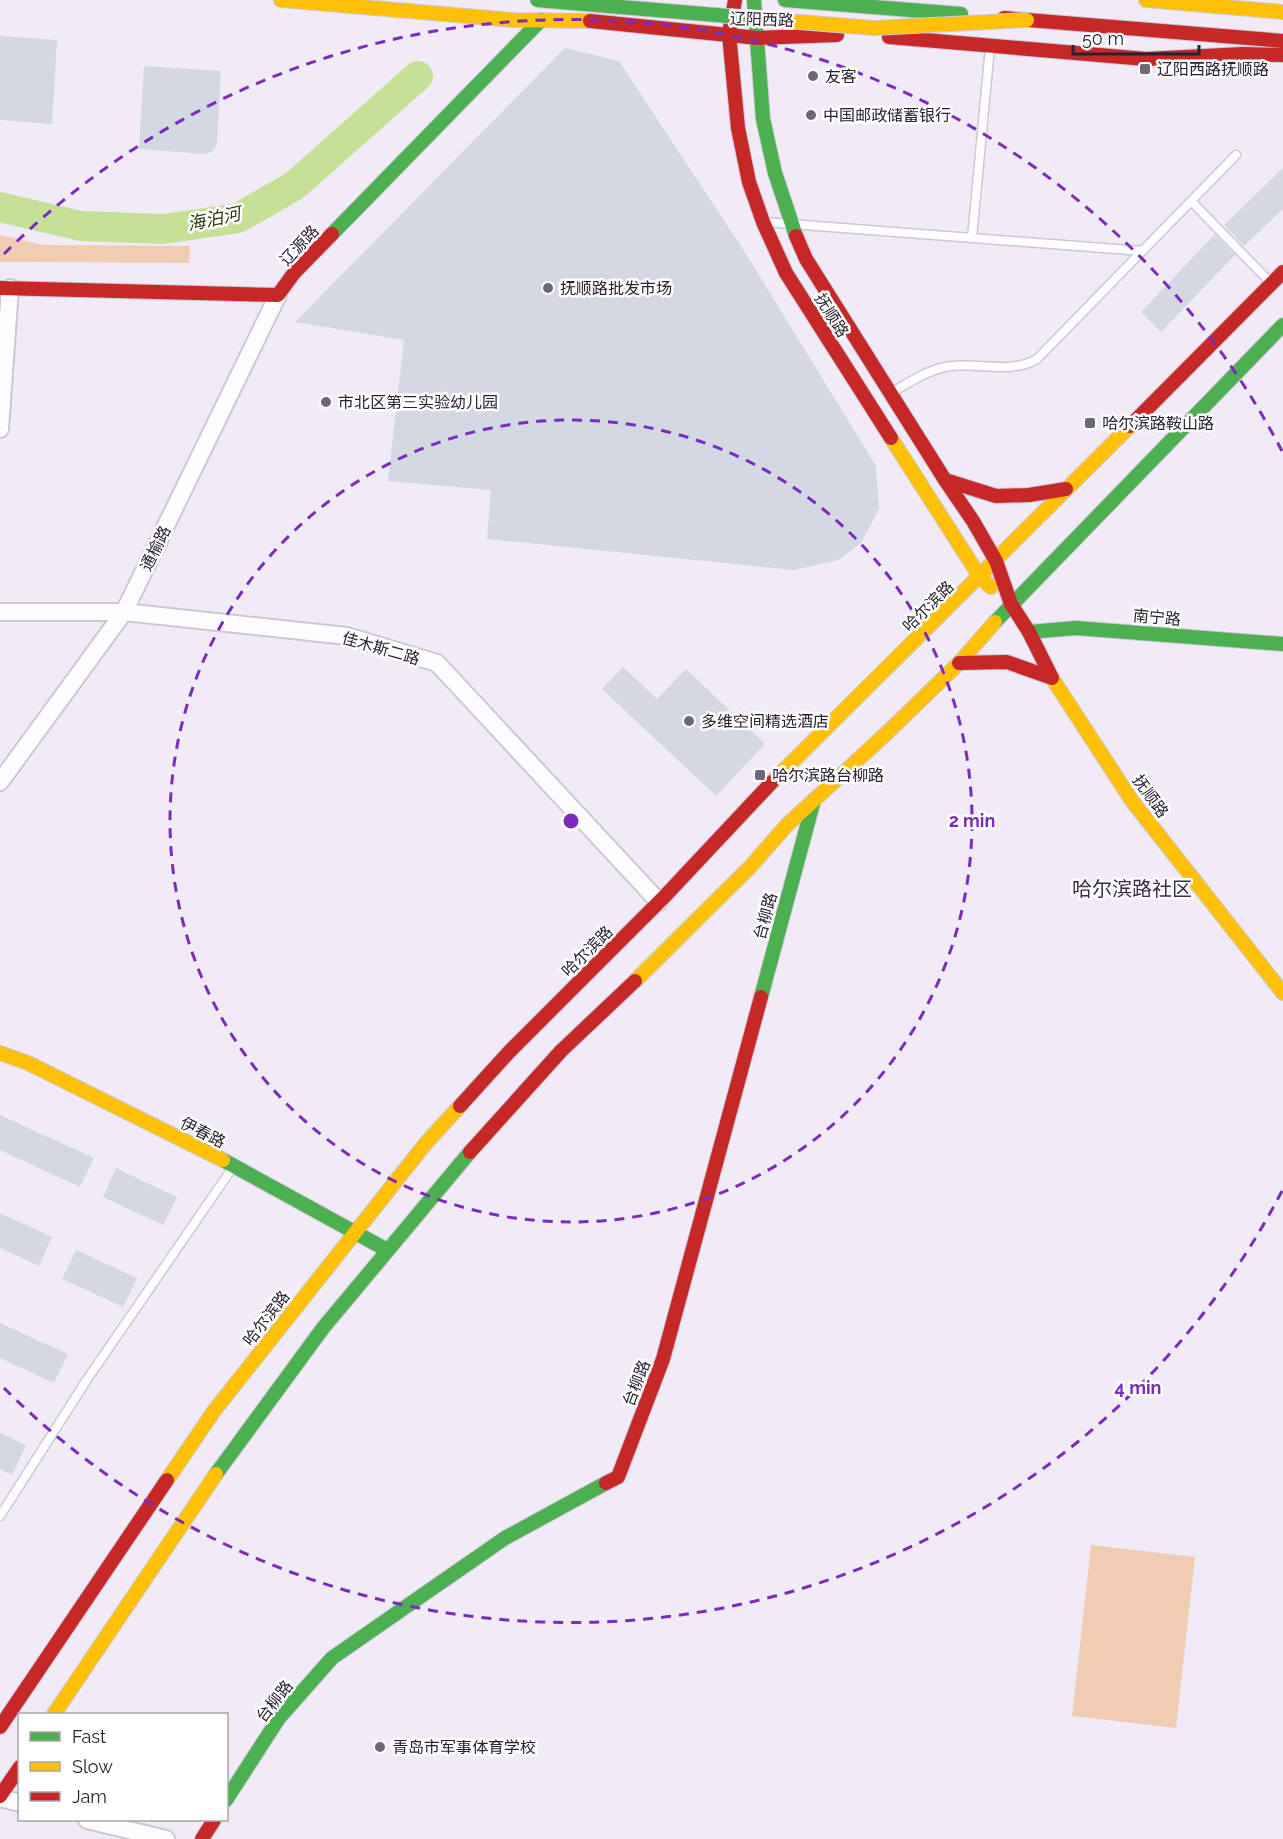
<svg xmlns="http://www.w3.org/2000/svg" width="1283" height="1839" viewBox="0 0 1283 1839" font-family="Raleway,'Noto Sans SC',sans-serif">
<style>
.green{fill:#efccb2}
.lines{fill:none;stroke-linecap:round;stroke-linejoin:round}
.river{stroke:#c6e097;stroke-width:30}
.building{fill:#d4d8e3}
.lane-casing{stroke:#cec8d5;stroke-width:11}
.street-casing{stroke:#cec8d5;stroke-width:20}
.fast-casing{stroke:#cec8d5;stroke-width:16}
.slow-casing{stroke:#cec8d5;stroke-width:16}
.jam-casing{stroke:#cec8d5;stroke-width:16}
.lane{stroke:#fdfcfe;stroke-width:8}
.street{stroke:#fdfcfe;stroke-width:16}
.fast{stroke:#4caf50;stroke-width:14}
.slow{stroke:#ffc107;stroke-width:14}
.jam{stroke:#c62828;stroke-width:14}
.fast-bridge-casing{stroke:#cec8d5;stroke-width:16;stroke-linecap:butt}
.slow-bridge-casing{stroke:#cec8d5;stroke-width:16;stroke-linecap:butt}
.fast-bridge{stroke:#4caf50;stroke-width:14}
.slow-bridge{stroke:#ffc107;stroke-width:14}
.ring{fill:none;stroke:#7b2cbf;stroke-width:3;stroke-dasharray:10 8}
.poi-dot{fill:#6e6876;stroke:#fff;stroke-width:2}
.labels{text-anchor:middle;stroke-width:5;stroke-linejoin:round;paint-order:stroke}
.street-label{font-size:16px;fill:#282230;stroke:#fff}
.poi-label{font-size:16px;fill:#282230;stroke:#fff;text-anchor:start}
.water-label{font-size:18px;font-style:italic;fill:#2b390c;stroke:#fff}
.quarter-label{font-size:20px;fill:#3a2c4a;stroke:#fff}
.centre{fill:#7b2cbf;stroke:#fff;stroke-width:3}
.ring-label{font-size:18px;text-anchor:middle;font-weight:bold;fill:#7b2cbf;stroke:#fff;stroke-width:5;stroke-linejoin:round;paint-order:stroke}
</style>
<rect width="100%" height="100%" fill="#f1ebf8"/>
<path class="green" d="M0,235l44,10 146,1 -1,17 -189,-1z
M1091,1545l104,12 -19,171 -104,-12z"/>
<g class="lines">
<path class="river" d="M0,207l81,19 83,3 74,-11 56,-32 124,-110"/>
</g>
<path class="building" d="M0,36l57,4 -5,84 -52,-4z
M565,48l54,13 127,193 130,212 3,43 -18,34 -23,17 -44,10 -307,-31 4,-49 -103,-9 16,-141 -109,-18z
M144,66l77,5 -4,73 -5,8 -8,2 -65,-5z
M1283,168v41l-39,37 -20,-21z
M1215,234l20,21 -74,77 -20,-20z
M623,667l34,32 29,-30 79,75 -49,52 -114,-107z
M0,1115l94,43 -14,29 -80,-37z
M116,1168l61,29 -14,28 -60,-28z
M0,1213l52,24 -13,29 -39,-18z
M76,1250l61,28 -14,29 -61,-28z
M0,1323l68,31 -14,29 -54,-25z
M0,1433l26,12 -14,30 -12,-6z"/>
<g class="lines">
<g class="lane-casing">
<path id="lane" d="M1191,201l78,80
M765,222l377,29
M972,238l18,-191
M891,393c17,-10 35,-22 54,-26 30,-6 65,8 92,-8l199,-204
M0,1516l86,-135 147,-214"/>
</g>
<g class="street-casing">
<path id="street" d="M0,429l10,-141
M0,612h124l223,24 90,27 222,239
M0,782l124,-170 154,-317
M0,1798l20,5
M87,1820l79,19"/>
</g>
<g class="fast-casing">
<path id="fast" d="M754,0l9,119 12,54 21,63
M785,0l176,14
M332,234l209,-214
M995,622l288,-297
M1029,632l47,-4 207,16
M761,997l53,-197
M223,1160l164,90
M216,1474l107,-146 147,-176
M226,1800l53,-82 53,-60 173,-120 101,-55"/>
</g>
<g class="slow-casing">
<path id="slow" d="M281,0l232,20 77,1
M1146,0l137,12
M891,438l89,139 11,10
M1052,678l80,123 151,192
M772,782l358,-356
M635,981l115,-114 37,-42 102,-94 70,-68 36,-41
M0,1053l28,10 195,97
M167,1480l47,-69 212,-268 34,-37
M54,1714l162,-240"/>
</g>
<g class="jam-casing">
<path id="jam" d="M735,0l-6,34 9,94 11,54 14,40 23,51 105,165
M1004,18l279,23
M590,21l168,17 79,-3
M889,37l257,22 97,-5 40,1
M796,236l10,23 139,221 28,41 23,40 15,43 18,28 23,46
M0,288l278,7 16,-22 38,-39
M1130,426l153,-154
M945,480l51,16 33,-1 37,-6
M959,663l48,-1 45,16
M460,1106l49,-54 156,-156 107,-114
M470,1152l91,-101 74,-70
M606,1483l12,-6 45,-118 98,-362
M0,1727l167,-247
M0,1796l20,-29
M202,1839l12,-19"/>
</g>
<use href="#lane" class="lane"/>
<use href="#street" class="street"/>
<use href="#fast" class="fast"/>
<use href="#slow" class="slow"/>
<use href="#jam" class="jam"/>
<g class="fast-bridge-casing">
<path id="fast-bridge" d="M537,0l250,21"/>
</g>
<g class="slow-bridge-casing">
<path id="slow-bridge" d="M787,21l87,7 153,-8"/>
</g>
<use href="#fast-bridge" class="fast-bridge"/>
<use href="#slow-bridge" class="slow-bridge"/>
</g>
<g class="ring">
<circle cx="571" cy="821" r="401"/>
<path d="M1282 1191A802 802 0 0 1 4 1388M4 254A802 802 0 0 1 1282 451"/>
</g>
<g class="poi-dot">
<rect x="1139" y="63" width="12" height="12" rx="3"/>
<circle cx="813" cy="76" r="6"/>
<circle cx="811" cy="115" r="6"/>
<circle cx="548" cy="288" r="6"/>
<circle cx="326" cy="402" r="6"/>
<rect x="1084" y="417" width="12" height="12" rx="3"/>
<circle cx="689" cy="721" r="6"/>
<rect x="754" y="769" width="12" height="12" rx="3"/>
<circle cx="380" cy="1747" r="6"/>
</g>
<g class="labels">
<g class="street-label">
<text transform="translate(762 19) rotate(2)" y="6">辽阳西路</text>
<text transform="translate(299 245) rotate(-47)" y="6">辽源路</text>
<text transform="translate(832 315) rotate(58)" y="6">抚顺路</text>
<text transform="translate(155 548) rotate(-64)" y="6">通榆路</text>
<text transform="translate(928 606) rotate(-45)" y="6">哈尔滨路</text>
<text transform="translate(1157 617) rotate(5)" y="6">南宁路</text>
<text transform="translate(381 648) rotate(16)" y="6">佳木斯二路</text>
<text transform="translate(1151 796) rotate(54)" y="6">抚顺路</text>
<text transform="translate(765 916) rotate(-75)" y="6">台柳路</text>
<text transform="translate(587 951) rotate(-45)" y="6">哈尔滨路</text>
<text transform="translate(203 1132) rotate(27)" y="6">伊春路</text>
<text transform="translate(266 1318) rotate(-52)" y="6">哈尔滨路</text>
<text transform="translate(636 1383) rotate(-69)" y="6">台柳路</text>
<text transform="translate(274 1701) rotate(-52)" y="6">台柳路</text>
</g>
<g class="poi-label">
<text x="1157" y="75">辽阳西路抚顺路</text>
<text x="825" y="82">友客</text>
<text x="823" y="121">中国邮政储蓄银行</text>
<text x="560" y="294">抚顺路批发市场</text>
<text x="338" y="408">市北区第三实验幼儿园</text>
<text x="1102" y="429">哈尔滨路鞍山路</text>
<text x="701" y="727">多维空间精选酒店</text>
<text x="772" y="781">哈尔滨路台柳路</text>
<text x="392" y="1753">青岛市军事体育学校</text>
</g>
<g class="water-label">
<text transform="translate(214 219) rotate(-12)" y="6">海泊河</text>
</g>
<g class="quarter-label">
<text x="1132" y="896">哈尔滨路社区</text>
</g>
</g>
<circle cx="571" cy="821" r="9" class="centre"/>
<g class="ring-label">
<text x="972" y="827">2 min</text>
<text x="1138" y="1394">4 min</text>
</g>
<rect x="18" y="1713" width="210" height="108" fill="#ffffff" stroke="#a9a7ac" stroke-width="1.5"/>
<rect x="30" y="1732" width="30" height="9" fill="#4caf50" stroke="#a9a7ac" stroke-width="1.5"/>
<text x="72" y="1743" font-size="18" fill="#282230">Fast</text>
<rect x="30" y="1762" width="30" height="9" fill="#ffc107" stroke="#a9a7ac" stroke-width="1.5"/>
<text x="72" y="1773" font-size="18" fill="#282230">Slow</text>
<rect x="30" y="1792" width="30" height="9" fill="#c62828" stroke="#a9a7ac" stroke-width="1.5"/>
<text x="72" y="1803" font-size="18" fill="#282230">Jam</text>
<path d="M1073 45v9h126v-9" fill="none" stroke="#282230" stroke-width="3"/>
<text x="1082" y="45" font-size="18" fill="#282230" stroke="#ffffff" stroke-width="4.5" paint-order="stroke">50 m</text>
</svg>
